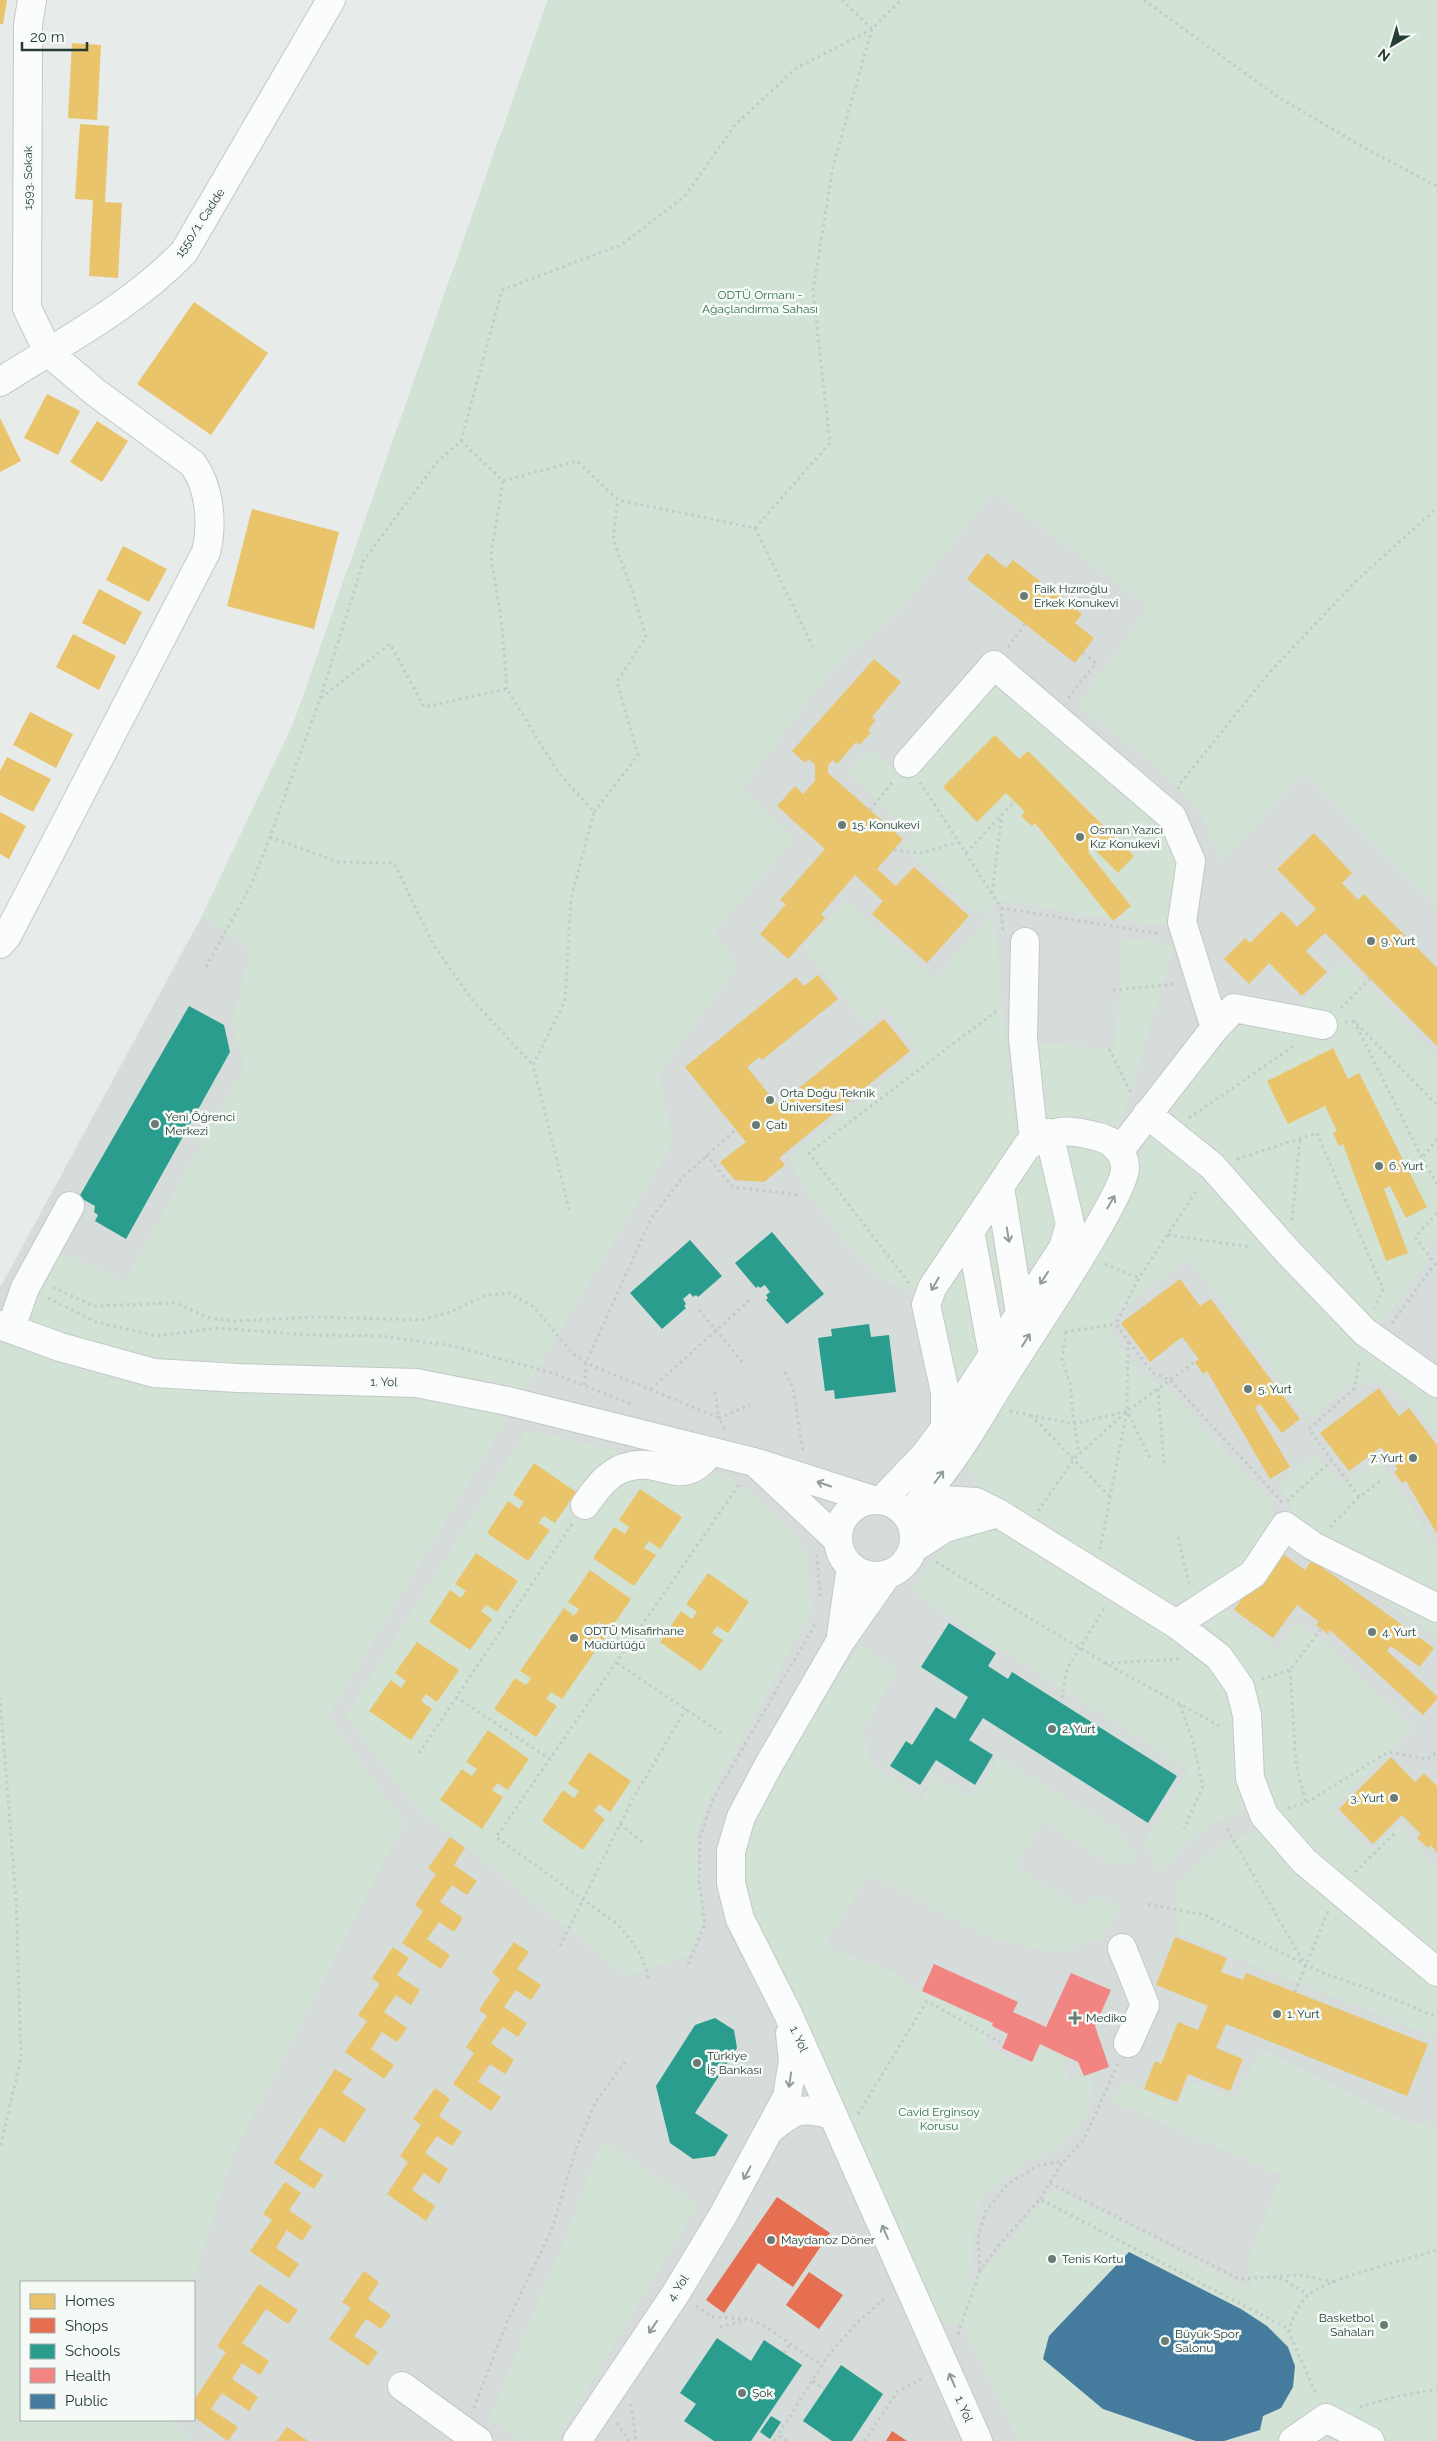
<svg xmlns="http://www.w3.org/2000/svg" width="1437" height="2441" viewBox="0 0 1437 2441" font-family="Raleway,sans-serif">
<style>
.built{fill:#d5dcd9;fill-rule:evenodd}
.green{fill:#d2e3d6}
.homes{fill:#e9c46a}
.shops{fill:#e76f51}
.schools{fill:#2a9d8f}
.health{fill:#f28482}
.public{fill:#457b9d}
.lines{fill:none;stroke-linecap:round;stroke-linejoin:round}
.minor-casing{stroke:#c4c8c6;stroke-width:30}
.path{stroke:#c3cac7;stroke-width:3;stroke-dasharray:2.5 4;stroke-linecap:butt}
.minor{stroke:#fbfcfc;stroke-width:28}
.oneway{stroke:#909c99}
.poi-dot{fill:#6a7a75;stroke:#f6faf7;stroke-width:2}
.labels{text-anchor:middle;stroke-width:5;stroke-linejoin:round;paint-order:stroke}
.street-label{font-size:12px;fill:#263d36;stroke:#f6faf7}
.park-label{font-size:12px;fill:#347048;stroke:#f6faf7}
.poi-label{font-size:12px;fill:#263d36;stroke:#f6faf7;text-anchor:start}
</style>
<rect width="100%" height="100%" fill="#e7ebe9"/>
<path class="built" d="M548,0h889v2441h-1437v-1156l1,1 201,-370 92,-194zM21,2282h173v138h-173z"/>
<path class="green" d="M548,0h889v908l-134,-135 -81,89 -20,-46 -40,-45 -84,-65 71,-100 -156,-114 -95,121 -67,57 -89,119 51,51 -79,93 24,32 -80,110 12,52v21l-342,568 76,107 -171,332 -41,127h-171v138h145l28,21h-194v-1097l9,1 51,-93 65,29 120,-215 -13,-44 19,-71 -49,-35 92,-194z
M993,680l165,143 19,40 -8,63 -89,-12 -78,-14 -25,14 -74,-66 11,-15 -67,-60 22,-24 38,32z
M846,900l89,80 58,-69 23,229 -96,146 -14,4 -24,-11 -34,-33 -47,-63 -12,-26 130,-105 -35,-44 -20,16 -61,-77z
M1123,938l51,7 -56,188c-31,-13 -53,-23 -84,-4l-9,-87 90,7z
M1344,961l93,95v180l-5,4 -7,24 -45,62 -90,-91 -74,-86 -48,-36 55,-71 21,-22 35,5z
M1049,1133l71,17 -39,104 -181,253 -8,-5 53,-74 -19,-123z
M1152,1134l44,35 161,172 80,58v37l-28,-35 -33,-20 -28,4 -38,33 -121,-159 -74,55 -5,17 31,43 26,14 104,113 3,18 -26,41 -26,20 -50,25 -191,-118 -15,-24 167,-273 7,-38z
M527,1430l197,45 36,25 34,32 14,25 3,55 -101,185 -13,36 5,90 -13,32 -62,21 -213,-170 -68,-90z
M1316,1453l25,33 37,-26 22,29 37,62v85l-151,-100 11,-18 -17,-34z
M998,1526l188,117 24,21 17,24 21,120 -40,18 -19,15 -29,33 -15,-33 44,-71 -279,-179 30,-40 19,-14z
M1226,1610l51,39 20,-27 31,24 86,82 -83,82 40,41 28,-27 38,46v88l-96,-81 -56,-52 -18,-35 -5,-21 -61,-141z
M860,1644l39,28 -12,15 -23,42 5,33 53,39 14,-25 36,22 27,-40 119,71 21,32 -28,3 -68,-42 -28,44 68,43 8,-13 30,9 -19,34 -44,13 -59,-11 -131,-66 -44,71 71,27 15,14 70,29 11,8 -5,21 38,20 7,-22 32,14 5,23 25,-6 -5,42 -30,32 -32,14 -46,36 -7,38 -4,51 86,-98 197,101 -5,-27 34,-88 -168,-74 10,-21 55,26 11,-24 46,17 26,-50 142,71 34,8v313h-418l-57,-118 -27,-2 -169,-373 -29,-76 7,-33 28,-55z
M1260,1830l31,37 146,121v39l-4,9 -254,-101 -2,-49 21,-22 25,-20z
M602,2141l96,64 -142,236h-32l-35,-22 78,-185z"/>
<path class="homes" d="M0,0h7l-4,24h-3z
M72,43l29,2 -4,75 -29,-2z
M80,124l29,2 -4,76 17,1 -4,75 -29,-2 4,-76 -18,-1z
M194,302l74,51 -57,82 -74,-51z
M47,394l33,17 -22,44 -34,-17z
M0,418l21,43 -21,11z
M97,421l31,20 -26,41 -32,-20z
M252,509l87,23 -25,97 -87,-23z
M123,546l44,23 -18,33 -43,-22z
M987,553l19,15 7,-8 69,54 -7,9 19,15 -19,25 -108,-84z
M99,589l43,23 -17,33 -43,-22z
M73,634l43,22 -17,34 -43,-23z
M874,659l27,23 -29,35 4,3 -8,10 3,3 -12,12 -3,-3 -19,22 -4,-4 -5,5v8l75,66 -26,30 19,17 18,-19 55,49 -42,47 -55,-49 11,-13 -28,-26 -34,39 4,4 -37,41 -28,-25 26,-30 -6,-4 45,-51 -48,-43 18,-20 8,8 12,-13v-16l-6,-6 -4,4 -13,-12z
M30,712l43,22 -17,34 -43,-23z
M995,735l24,24 9,-8 106,105 -16,17 -25,-25 -5,4 43,54 -18,15 -78,-98 -3,3 -11,-10 4,-4 -19,-19 -29,29 -34,-35z
M7,757l44,22 -18,33 -33,-17v-24z
M0,812l26,14 -17,33 -9,-5z
M1314,833l38,40 -10,10 16,17 6,-6 73,74v78l-112,-113 -19,18 21,21 -25,24 -33,-33 -20,21 -25,-25 21,-21 5,5 32,-32 15,16 19,-18 -39,-40z
M818,975l20,24 -76,61 -3,-3 -12,10 31,38 106,-86 26,32 -131,107 6,7 -21,17 -29,-2 -15,-18 26,-20 -61,-75 111,-90 8,9z
M1333,1048l15,31 11,-6 68,134 -21,11 -16,-32 -6,3 24,64 -22,8 -43,-117 -4,2 -6,-13 4,-2 -12,-25 -37,18 -21,-43z
M1180,1279l20,27 11,-7 89,120 -18,14 -22,-29 -5,4 35,59 -20,12 -63,-108 -4,3 -8,-12 4,-3 -17,-22 -32,25 -29,-39z
M1379,1388l20,28 10,-8 28,37v89l-31,-53 -4,2 -8,-11 4,-3 -17,-22 -32,24 -29,-38z
M534,1463l42,29 -21,31 -11,-7 -3,3 -2,4 11,7 -22,31 -41,-28 21,-32 11,8 5,-7 -11,-7z
M640,1489l42,28 -22,32 -11,-8 -5,7 12,7 -22,31 -41,-28 21,-31 11,7 4,-7 -10,-7z
M1277,1550l28,20 7,-10 122,88 -14,19 -29,-21 -4,5 50,45v3l-14,16 -93,-85 -2,4 -12,-9 3,-3 -22,-17 -24,33 -39,-28z
M476,1553l42,28 -21,31 -11,-7 -5,6 11,8 -22,31 -41,-28 21,-32 11,8 5,-7 -11,-7z
M590,1570l41,29 -21,31 -11,-8 -5,7 11,8 -43,62 -11,-7 -5,7 11,7 -21,31 -42,-28 21,-31 11,7 5,-7 -11,-7 44,-63 10,8 5,-7 -11,-7z
M708,1573l41,29 -21,31 -11,-7 -5,7 11,7 -22,31 -41,-29 21,-31 11,8 5,-7 -11,-8z
M417,1642l42,28 -22,32 -11,-8 -5,7 11,8 -21,31 -42,-29 22,-31 10,8 5,-7 -11,-8z
M488,1730l41,29 -21,31 -11,-7 -2,3 -3,4 11,7 -21,32 -42,-29 22,-31 10,7 5,-7 -11,-7z
M589,1752l42,29 -21,31 -11,-8 -3,4 -2,3 11,8 -22,31 -41,-29 21,-31 11,8 5,-7 -11,-7z
M1391,1757l24,25 9,-9 13,13v67l-6,-8 -3,3 -11,-10 4,-4 -19,-19 -29,29 -34,-35z
M450,1837l15,11 -11,17 23,16 -10,14 -15,-10 -12,17 23,16 -9,14 -15,-10 -12,17 23,16 -9,14 -39,-26 21,-32 -8,-6 21,-31 -8,-6z
M1175,1937l52,21 -6,14 22,8 3,-7 182,71 -21,52 -181,-72 -10,24 27,11 -13,32 -42,-17 -11,28 -33,-13 11,-28 6,3 17,-42 20,8 10,-24 -52,-21z
M514,1942l15,10 -12,17 24,16 -10,15 -15,-10 -12,17 23,16 -9,14 -15,-10 -12,16 23,17 -9,14 -15,-10 -12,17 23,16 -10,14 -38,-27 21,-31 -8,-6 21,-31 -8,-6 21,-31 -8,-6z
M393,1947l16,11 -12,17 23,15 -9,15 -15,-10 -12,17 23,16 -10,14 -15,-10 -11,17 23,16 -10,14 -39,-27 22,-31 -9,-6 22,-31 -8,-6z
M335,2069l17,10 -10,14 24,16 -22,34 -24,-16 -21,32 24,16 -9,14 -40,-26z
M435,2088l15,11 -11,17 23,16 -10,14 -15,-10 -12,17 23,16 -9,15 -15,-11 -12,17 23,16 -9,15 -39,-27 21,-32 -8,-6 21,-31 -8,-6z
M285,2182l16,11 -12,17 23,16 -10,15 -15,-11 -11,18 23,16 -10,14 -39,-27 22,-31 -9,-6z
M364,2271l15,11 -11,17 23,16 -10,14 -15,-10 -12,17 24,16 -10,14 -39,-27 22,-31 -9,-6z
M259,2284l39,26 -10,14 -22,-15 -24,34 27,18 -9,14 -18,-12 -10,16 26,18 -9,14 -27,-18 -11,16 27,18 -10,14 -34,-24v-17l32,-48 -9,-6z
M287,2427l21,14h-31z"/>
<path class="shops" d="M777,2197l53,36 -37,54 -35,-24 -34,50 -18,-13z
M809,2272l34,23 -24,34 -33,-24z
M892,2431l15,10h-21z"/>
<path class="schools" d="M189,1006l35,19 6,27 -104,187 -31,-18 3,-6 -4,-3 1,-6 -16,-9z
M772,1232l52,62 -37,30 -21,-24 2,-2 -2,-3 4,-3 -5,-7 -5,3 -2,-2 -2,2 -21,-25z
M690,1240l32,36 -24,21 -2,-2 -3,2 -3,-4 -7,6 3,5 -2,2 2,2 -24,21 -32,-36z
M869,1324l2,13 18,-2 7,57 -61,7 -1,-9 -9,1 -7,-53 14,-2 -1,-7z
M949,1623l47,30 -8,13 20,13 4,-7 165,104 -29,47 -165,-105 -14,22 24,15 -18,30 -39,-25 -16,25 -30,-19 16,-25 6,4 24,-38 19,12 13,-22 -47,-30z
M715,2018l19,12 3,18 -42,65 33,22 -13,21 -22,3 -23,-16 -14,-57 39,-61z
M717,2338l34,23 13,-21 38,25 -51,76h-37l-30,-20 12,-17 -16,-11z
M841,2365l42,29 -31,47h-20l-29,-20z
M771,2416l10,6 -11,17 -10,-7z"/>
<path class="health" d="M934,1964l84,38 -5,10 33,15 25,-54 40,17 -16,36 14,41 -25,9 -6,-14 -38,-18 -8,18 -30,-14 6,-14 -16,-8 1,-3 -71,-32z"/>
<path class="public" d="M1129,2252l112,57 26,17 21,21 7,19 -2,21 -12,21 -18,8 -3,14 -36,11h-28l-93,-32 -60,-50 6,-23z"/>
<g class="lines">
<g class="minor-casing">
<path id="minor" d="M0,382c63,-40 132,-76 184,-130l147,-252
M908,763l86,-98 178,152 19,44 -9,61 33,106 -95,122
M1025,942l-2,96 11,104
M0,944l7,-8 199,-384c7,-28 4,-64 -13,-88l-98,-72 -47,-40 -21,-44 1,-283 4,-25
M1215,1028l19,-20 89,17
M1147,1114l65,52 77,87 76,79 72,51
M1000,1187l20,126
M970,1231l23,124
M0,1325l60,22 94,26 84,5 178,5 92,18 246,61 116,37
M11,1328l14,-40 45,-82
M945,1428l118,-180 7,-24 -21,-91
M759,1466l79,74
M838 1538a38 38 0 1 1 76 0a38 38 0 1 1-76 0Z
M882,1500l42,-44 21,-28v-36l-19,-87 6,-17 95,-142c30,-17 39,-18 72,-9 13,3 25,15 26,29 3,25 -97,172 -116,203 -18,28 -35,59 -54,86 -15,21 -31,41 -46,61
M585,1505c12,-17 24,-35 46,-39 34,-8 51,25 80,-15
M914,1518l27,-18 35,2 22,11 178,111 43,33 21,30 7,28 3,63 14,37 40,46 133,111
M914,1548l31,-20 53,-15
M887,1575l-47,67 -72,124 -27,51 -10,34v32l9,36 48,95 190,427
M1176,1624l77,-50 32,-48 28,20 124,62
M841,1636l10,-70
M1122,1948l23,57 -17,38
M771,2129c25,-21 30,-22 62,-14
M402,2386l76,55
M577,2441l99,-148 46,-76 65,-120 6,-36 -3,-28
M1293,2441l33,-23 44,23"/>
</g>
<path class="path" d="M842,0l30,29 29,-29
M1144,0l134,97 85,50 74,39
M461,441l41,-151 119,-45 64,-49 50,-71 60,-56 77,-40
M503,481l-12,74 11,71 5,63
M755,528l75,-85 -17,-152 20,-125 39,-137
M1008,647l17,-23
M321,698l69,-54 34,63 83,-18 51,83 36,40 -23,86 -6,103 -32,64 37,148
M1068,698l28,-35 -13,-10
M920,782l81,126 2,24
M1178,789l2,-5 88,-110 90,-95 79,-71
M870,810l24,-30
M594,812l44,-57 -21,-73 29,-45 -14,-47 -19,-51 5,-39
M270,837l68,25 56,1 40,83 39,55 60,64
M894,850l27,3 37,-11
M966,853l48,-51
M992,893l10,-78
M1001,908l160,26
M206,967l45,-82 19,-48 50,-138 44,-139 74,-99 23,-20 42,40 74,-20 41,39 137,28 58,119
M1113,990l63,-6
M1341,1008l29,-29
M1354,1021l68,137
M1345,1022l9,-1 83,84
M1109,1049l23,46
M1189,1118l106,-73
M1437,1139l-15,19 15,26
M706,1155l27,32 67,8
M1237,1159l80,-26 66,156 -8,19
M1292,1220l8,-82
M1168,1235l83,12
M1105,1264l34,14
M909,1283l-100,-130 190,-144
M53,1287l40,19 83,-3 33,15 24,3 84,-4 104,3 29,-8 37,-17 22,-2 25,14 38,46 14,10 133,55 6,11
M48,1298l48,24 61,14 59,-8 94,7 70,1 73,10 100,27 80,32
M699,1310l46,55
M1392,1323l43,-59 -20,-27 22,-24
M1065,1332l51,-8
M1066,1332l-4,28 8,23 4,41 5,30
M1129,1342l24,31 17,7 112,122
M785,1372l8,16 10,63
M585,1385l1,-22 66,-146 30,-39 54,-49
M651,1389l101,-91
M1158,1389l6,74
M715,1392l4,26 31,-13
M1010,1411l64,13 53,-13 24,49
M1031,1415l79,82
M1359,1497l-50,-68 45,-40 6,-30
M1287,1501l45,-41
M1038,1511l36,-52 53,-48 68,-49
M1330,1527l29,-30 23,-17
M1178,1537l12,50
M1100,1549l27,-138 1,-70 -12,-17 23,-46 59,-90
M817,1555l3,41
M936,1562l169,101 118,65
M617,1663l104,70
M1105,1663l76,-4
M1290,1670l6,94 10,39
M1262,1679l28,-9 31,-41
M0,1697l16,202 5,158 -21,92
M456,1697l94,62
M1062,1698l5,-29 38,-62
M1180,1705l12,33 11,48 -19,43
M419,1753l153,-229
M1288,1808l18,-5 82,-51 39,7 10,-7
M620,1824l22,18
M1227,1829l78,136
M1355,1872l41,-40
M1148,1904l57,11 118,58 46,16 68,28
M560,1946l71,-144 55,-93
M688,1964l17,-40 -6,-43 1,-44 13,-38 104,-178
M648,1978c-5,-25 -15,-36 -32,-55l-120,-86 244,-354
M1295,1992l33,-81
M858,2114l69,-113 73,41
M1050,2183l189,96 61,-4 34,7
M1040,2199l22,-36
M980,2270l-2,-32 8,-27 23,-28 28,-17 27,-5 19,-20 35,-77
M1273,2277l10,2 25,16
M696,2306l16,11 37,2 17,8 57,39
M720,2327l26,-7
M1289,2332c2,-12 10,-29 19,-37 20,-17 101,-36 129,-45
M958,2334l22,-63 18,-25 42,-47 247,129 30,68
M784,2353l6,-9
M813,2381l11,8
M631,2404l5,37
M1360,2407l34,-10 43,-8
M474,2408l32,-84 46,-95 24,-80 20,-48 31,-41
M617,2423l12,18
M774,2441l4,-6
M787,2441l-9,-6 51,-81 29,-32 29,-26
M864,2441l34,-50 26,-14"/>
<use href="#minor" class="minor"/>
</g>
<defs><path id="oneway-shaft" d="M-6 0H5M1.5-3L5.5 0L1.5 3" fill="none" stroke-width="1.6" stroke-linecap="round" stroke-linejoin="round" transform="scale(1.25)"/></defs>
<g class="oneway">
<use href="#oneway-shaft" transform="translate(1111 1202) rotate(-60)"/>
<use href="#oneway-shaft" transform="translate(1008 1235) rotate(81)"/>
<use href="#oneway-shaft" transform="translate(1044 1278) rotate(123)"/>
<use href="#oneway-shaft" transform="translate(935 1284) rotate(120)"/>
<use href="#oneway-shaft" transform="translate(1026 1340) rotate(-58)"/>
<use href="#oneway-shaft" transform="translate(939 1477) rotate(-53)"/>
<use href="#oneway-shaft" transform="translate(824 1484) rotate(-161)"/>
<use href="#oneway-shaft" transform="translate(790 2080) rotate(99)"/>
<use href="#oneway-shaft" transform="translate(747 2173) rotate(118)"/>
<use href="#oneway-shaft" transform="translate(885 2232) rotate(-114)"/>
<use href="#oneway-shaft" transform="translate(653 2327) rotate(124)"/>
<use href="#oneway-shaft" transform="translate(952 2380) rotate(-113)"/>
</g>
<g class="poi-dot">
<circle cx="1024" cy="596" r="5"/>
<circle cx="842" cy="825" r="5"/>
<circle cx="1080" cy="837" r="5"/>
<circle cx="1371" cy="941" r="5"/>
<circle cx="770" cy="1100" r="5"/>
<circle cx="155" cy="1124" r="5"/>
<circle cx="756" cy="1125" r="5"/>
<circle cx="1379" cy="1166" r="5"/>
<circle cx="1248" cy="1389" r="5"/>
<circle cx="1413" cy="1458" r="5"/>
<circle cx="1372" cy="1632" r="5"/>
<circle cx="574" cy="1638" r="5"/>
<circle cx="1052" cy="1729" r="5"/>
<circle cx="1394" cy="1798" r="5"/>
<circle cx="1277" cy="2014" r="5"/>
<path d="M1072.5 2010.5h5v5h5v5h-5v5h-5v-5h-5v-5h5z"/>
<circle cx="697" cy="2063" r="5"/>
<circle cx="771" cy="2240" r="5"/>
<circle cx="1052" cy="2259" r="5"/>
<circle cx="1384" cy="2325" r="5"/>
<circle cx="1165" cy="2341" r="5"/>
<circle cx="742" cy="2393" r="5"/>
</g>
<g class="labels">
<g class="street-label">
<text transform="translate(28 178) rotate(-90)" y="4">1593. Sokak</text>
<text transform="translate(200 223) rotate(-57)" y="4">1550/1. Cadde</text>
<text transform="translate(384 1382) rotate(1)" y="4">1. Yol</text>
<text transform="translate(799 2039) rotate(66)" y="4">1. Yol</text>
<text transform="translate(678 2288) rotate(-57)" y="4">4. Yol</text>
<text transform="translate(964 2409) rotate(67)" y="4">1. Yol</text>
</g>
<g class="park-label">
<text x="760" y="299">ODTÜ Ormanı -<tspan x="760" dy="14">Ağaçlandırma Sahası</tspan></text>
<text x="939" y="2116">Cavid Erginsoy<tspan x="939" dy="14">Korusu</tspan></text>
</g>
<g class="poi-label">
<text x="1034" y="593">Faik Hızıroğlu<tspan x="1034" dy="14">Erkek Konukevi</tspan></text>
<text x="852" y="829">15. Konukevi</text>
<text x="1090" y="834">Osman Yazıcı<tspan x="1090" dy="14">Kız Konukevi</tspan></text>
<text x="1381" y="945">9. Yurt</text>
<text x="780" y="1097">Orta Doğu Teknik<tspan x="780" dy="14">Üniversitesi</tspan></text>
<text x="165" y="1121">Yeni Öğrenci<tspan x="165" dy="14">Merkezi</tspan></text>
<text x="766" y="1129">Çatı</text>
<text x="1389" y="1170">6. Yurt</text>
<text x="1258" y="1393">5. Yurt</text>
<text x="1403" y="1462" text-anchor="end">7. Yurt</text>
<text x="584" y="1635">ODTÜ Misafirhane<tspan x="584" dy="14">Müdürlüğü</tspan></text>
<text x="1382" y="1636">4. Yurt</text>
<text x="1062" y="1733">2. Yurt</text>
<text x="1384" y="1802" text-anchor="end">3. Yurt</text>
<text x="1287" y="2018">1. Yurt</text>
<text x="1086" y="2022">Mediko</text>
<text x="707" y="2060">Türkiye<tspan x="707" dy="14">İş Bankası</tspan></text>
<text x="781" y="2244">Maydanoz Döner</text>
<text x="1062" y="2263">Tenis Kortu</text>
<text x="1374" y="2322" text-anchor="end">Basketbol<tspan x="1374" dy="14">Sahaları</tspan></text>
<text x="1175" y="2338">Büyük Spor<tspan x="1175" dy="14">Salonu</tspan></text>
<text x="752" y="2397">Şok</text>
</g>
</g>
<rect x="20" y="2281" width="175" height="140" fill="#f6faf7" stroke="#a3aeaa"/>
<rect x="30" y="2294" width="25" height="15" fill="#e9c46a" stroke="#a3aeaa"/>
<text x="65" y="2306" font-size="15" fill="#263d36">Homes</text>
<rect x="30" y="2318" width="25" height="15" fill="#e76f51" stroke="#a3aeaa"/>
<text x="65" y="2331" font-size="15" fill="#263d36">Shops</text>
<rect x="30" y="2344" width="25" height="15" fill="#2a9d8f" stroke="#a3aeaa"/>
<text x="65" y="2356" font-size="15" fill="#263d36">Schools</text>
<rect x="30" y="2368" width="25" height="15" fill="#f28482" stroke="#a3aeaa"/>
<text x="65" y="2381" font-size="15" fill="#263d36">Health</text>
<rect x="30" y="2394" width="25" height="15" fill="#457b9d" stroke="#a3aeaa"/>
<text x="65" y="2406" font-size="15" fill="#263d36">Public</text>
<g transform="translate(1392 45) rotate(218)" stroke="#f6faf7" stroke-width="4" paint-order="stroke">
<path d="M0-4L9 19L0 12L-9 19Z" fill="#263d36"/>
<text y="-8" font-size="14" font-weight="bold" text-anchor="middle" fill="#263d36">N</text>
</g>
<path d="M22 42v8h65v-8" fill="none" stroke="#263d36" stroke-width="2.5"/>
<text x="30" y="42" font-size="15" fill="#263d36" stroke="#f6faf7" stroke-width="4" paint-order="stroke">20 m</text>
</svg>
